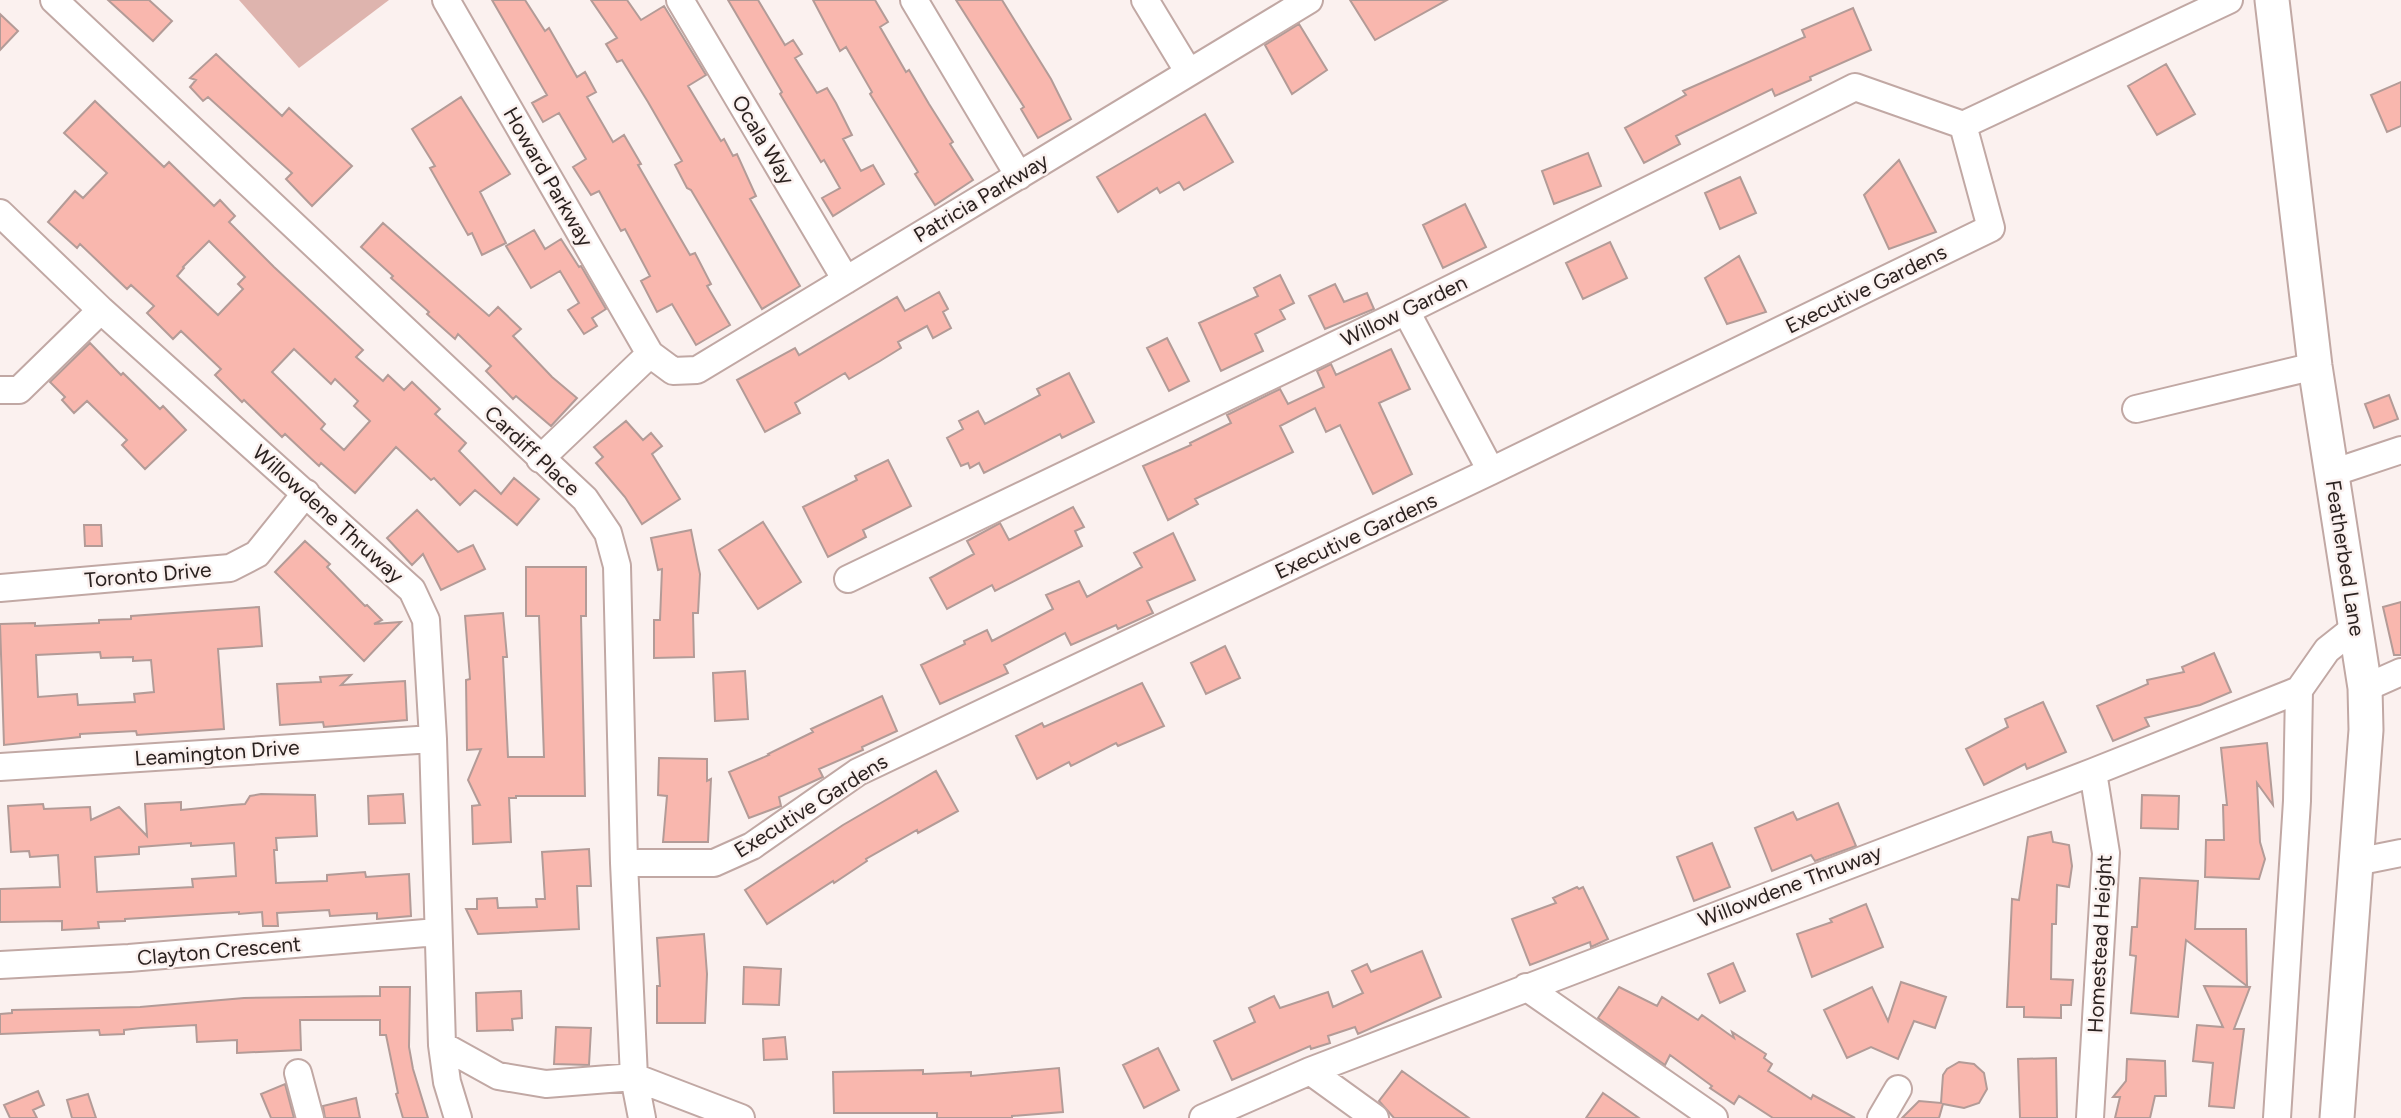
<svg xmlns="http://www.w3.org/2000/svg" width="2401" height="1118" viewBox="0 0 2401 1118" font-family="Figtree,sans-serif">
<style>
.green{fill:#deb4ae}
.building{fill:#f9b7ae;stroke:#b39b97;stroke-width:2;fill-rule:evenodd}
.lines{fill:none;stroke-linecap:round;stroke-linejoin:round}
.minor-casing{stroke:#c1a8a4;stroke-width:30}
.major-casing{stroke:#c1a8a4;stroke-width:37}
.minor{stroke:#fff;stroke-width:26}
.major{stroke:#fff;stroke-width:33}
.labels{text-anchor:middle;stroke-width:5;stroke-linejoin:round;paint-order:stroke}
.street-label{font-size:21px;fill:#2b2220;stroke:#fbf1ef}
</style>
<rect width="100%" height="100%" fill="#fbf1ef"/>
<path class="green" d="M239,0h150l-90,68z"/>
<path class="building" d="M108,0h41l23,21 -19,20z
M492,0h33l20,31 4,-3 28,49 8,-5 11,20 -9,5 26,45 11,-7 17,29 -3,1 52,90 5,-2 16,31 -4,2 23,39 -34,20 -24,-41 -15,8 -16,-31 9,-5 -25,-47 -4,2 -22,-40 -8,4 -18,-28 13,-8 -27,-46 -16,9 -11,-19 15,-8z
M591,0h36l14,20 23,-14 42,69 -18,11 33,55 3,-2 9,17 4,-2 19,42 -6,3 50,87 -38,23 -71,-119 -4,-2 -12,-23 7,-4 -34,-59 -26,-42 -5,2 -11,-18 11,-6z
M728,0h30l27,45 8,-5 9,14 -7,4 22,35 10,-5 9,15 16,32 -9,4 18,32 12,-6 11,19 -51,32 -11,-18 18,-10 -16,-28 -3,2 -41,-68 2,-2z
M813,0h62l13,22 -8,5 26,45 3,-2 20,34 24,38 -3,2 23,36 -38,25 -20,-31 3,-2 -48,-78 2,-2 -26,-45 -6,4z
M956,0h46l49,79 20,40 -33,19 -17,-29 3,-2z
M1350,0h97l-72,40z
M1853,8l18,42 -61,27 1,3 -36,16 -3,-7 -96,47 4,8 -36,19 -19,-35 61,-33 -3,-4 122,-54 -3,-7z
M0,14l18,17 -18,19z
M1299,24l28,46 -35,24 -27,-49z
M216,54l66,62 7,-8 63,58 -40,40 -26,-27 6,-6 -84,-76 -5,4 -13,-14 6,-7 -6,-2z
M2166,64l29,50 -38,21 -29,-49z
M2401,82v44l-14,6 -16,-37z
M461,97l49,77 -30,18 26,51 -24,12 -10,-22 -4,2 -38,-67 5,-2 -23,-37z
M95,101l69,66 5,-5 45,44 6,-6 15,16 -6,6 45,45 89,83 -7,7 27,24 5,-6 16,15 8,-8 28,27 -5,5 31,29 -7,8 42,43 13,-16 25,21 -22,26 -42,-35 -15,15 -26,-27 -3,2 -35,-33 -41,46 -34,-30 -2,3 -34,-32 -3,3 -38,-37 -2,2 -27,-27 6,-6 -40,-38 -8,8 -26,-26 7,-7 -23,-21 -4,4 -47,-45 -3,4 -29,-26 27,-31 8,7 24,-25 -43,-40zM209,241l36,36 -7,7 5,5 -25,26 -41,-39 7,-8 -1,-1zM294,349l37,35 4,-5 23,22 -4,5 16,15 -26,29 -23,-21 4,-5 -53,-52z
M1205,114l28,48 -49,28 -5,-8 -19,11 -3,-5 -39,24 -21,-35z
M1588,153l13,33 -47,18 -12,-33z
M1899,160l37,72 -47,17 -25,-54z
M1740,177l16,36 -36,16 -15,-36z
M1465,204l21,43 -43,21 -20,-43z
M383,223l106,93 9,-9 23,22 -8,7 39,41 25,21 -26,28 -35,-30 -3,3 -27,-28 5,-5 -33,-32 -3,5 -28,-25 2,-2 -38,-34 2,-2 -32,-29z
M534,230l11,19 16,-10 18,28 2,-1 25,43 -14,9 5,8 -13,8 -16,-24 11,-7 -19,-32 -29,17 -25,-42z
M1610,242l17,36 -44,21 -17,-36z
M1739,256l27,56 -39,12 -22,-46z
M1280,275l14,28 -14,7 5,9 -30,15 8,17 -42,20 -22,-48 59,-27 -4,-8z
M1335,284l9,18 23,-9 7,16 -49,20 -16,-33z
M939,292l9,17 -5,3 8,16 -18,10 -6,-12 -29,16 3,6 -21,13 -31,18 -4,-6 -50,30 5,10 -35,19 -28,-52 58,-32 4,7 98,-58 8,14z
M1167,338l22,43 -20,10 -22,-43z
M90,343l31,32 2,-2 37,36 3,-3 23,24 -41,39 -23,-24 5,-5 -40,-39 -13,12 -12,-13 3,-3 -15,-15z
M1391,349l19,40 -31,14 33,71 -39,20 -33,-69 -14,7 -11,-24 -35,18 13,26 -98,47 3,5 -30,16 -25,-54 48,-21 -1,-2 41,-20 -4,-8 53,-26 8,15 36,-17 -7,-16 14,-7 5,11z
M1069,373l25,49 -32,16 -2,-4 -76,39 -5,-10 -9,5 -2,-5 -7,3 -14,-28 16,-9 -4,-8 19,-10 7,13 55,-29 -3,-6z
M2389,395l9,24 -24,9 -9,-24z
M626,421l17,19 8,-7 11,13 -10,8 28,45 -38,25 -17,-27 -29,-34 7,-6 -9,-10z
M888,460l23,46 -48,24 3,7 -38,20 -25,-50 54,-27 -2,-4z
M1073,507l11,20 -9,4 7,15 -87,45 -3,-6 -45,24 -17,-31 44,-24 -7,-13 33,-18 9,17z
M417,510l41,42 15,-7 12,24 -44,21 -18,-36 -11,11 -25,-27z
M763,522l38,60 -43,27 -39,-59z
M84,525h17l1,21h-17z
M691,530l9,44 -2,39h-5l1,44 -40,1v-38h6l2,-51 -4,1 -7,-32z
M1173,533l22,47 -48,21 6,12 -35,16 -2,-4 -45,20 -6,-12 -61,32 4,8 -68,31 -19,-39 44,-21 -1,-3 23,-11 5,11 61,-32 -7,-14 33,-14 8,16 55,-30 -8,-14z
M305,541l25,23 -3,3 38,39 2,-1 15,15 -8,4 27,-2 -37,39 -89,-89z
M526,567h60v49h-5l4,180h-69v2h-7l2,44 -38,2 -1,-38 8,-1 -12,-25 13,-31 -14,1 -1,-70 4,-1 -5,-63 38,-3 4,44h-4l5,100h36l-5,-141h-13z
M2401,602v53h-7l-11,-48z
M259,607l3,39 -44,3 6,80 -87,6 -1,-4 -56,3v3l-76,8 -4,-121 35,-1v3l64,-3v-3l32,-1v-3zM100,652l1,6 32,-1v4l18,-1 3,32 -20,2 1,8 -57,3 -1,-11 -39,3 -2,-42z
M1225,646l15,32 -34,16 -15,-31z
M2214,653l17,39 -31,13 -55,13 4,8 -36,15 -16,-35 51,-22 -1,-4 37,-8 -2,-5z
M745,671l3,48 -33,2 -2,-48z
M351,675l-10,10 64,-4 2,39 -83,7 -1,-5 -43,3 -3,-41 44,-2 -1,-5z
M1142,683l22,43 -46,20 -2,-3 -45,23 -2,-4 -32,17 -21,-43 26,-13 2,4z
M882,696l15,35 -35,16 1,3 -44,19 4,8 -44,20 2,9 -32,12 -20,-46 40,-17 -1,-1 45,-22 -2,-3z
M2043,702l23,50 -39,17 -2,-5 -41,21 -18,-36 42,-22 -3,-8z
M2267,743l6,62 -16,-22 3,59 5,17 -6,20 -54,-2 1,-37h18l-1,-35h4l-6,-57z
M659,758l48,1v22l4,-2 -3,63h-45l4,-46 -9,-1z
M936,771l22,40 -40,22 -1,-3 -51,29 1,2 -33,22 -1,-2 -66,43 -22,-34 98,-65z
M261,794l54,1 2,41 -41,2 1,12h-3l2,33 51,-2v-6l38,-3 1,5 43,-3 2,42 -34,3v-6l-47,3 -1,-6 -52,3 1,13h-15l-1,-14 -23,2v-2l-114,7v2l-27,1 1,6 -37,2v-9l-62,1v-33l60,-2 -2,-32 -28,2 -1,-6 -18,1 -3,-46 35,-2 1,5 46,-2 1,13 28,-13 28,29 -2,-32 36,-2v8l51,-5 13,-1 5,-8zM191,843v3l43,-3 2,33 -44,3 1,8 -96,5 -2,-35 44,-3v-7z
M403,794l2,29 -36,1 -1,-28z
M2142,795l37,1 -1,33 -37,-1z
M1838,803l18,43 -41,15 -4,-6 -39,16 -17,-43 38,-16 4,8z
M2051,832l2,10 16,3 3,21 -3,21 -12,-2 -1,39h-4l-1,55 22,1 -2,25h-10v13l-37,-1v-10h-17l5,-108 7,1 9,-63z
M1712,843l18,44 -36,14 -17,-44z
M589,849l2,37h-14l2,43 -101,5 -12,-25h11v-10l20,-1 1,10 39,-1 -1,-8h9l-3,-47z
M2140,878l58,3 -3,48h51l1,57 -61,-46 -8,77 -47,-4 5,-57 -6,-1 2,-28h5z
M1577,887l2,2 4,-2 25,52 -17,8 -1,-5 -60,23 -18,-46 44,-16 -3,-5z
M1866,904l17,43 -71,30 -15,-43 35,-12 -2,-3z
M704,934l3,40 -2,49h-48v-37h3l-3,-48z
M1422,951l19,46 -83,37 -3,-7 -27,9 2,7 -19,6 -1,-3 -78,34 -18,-39 41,-19 -6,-14 25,-12 6,12 48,-16 5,15 30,-14 -11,-22 15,-7 4,8z
M1733,963l12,28 -25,12 -12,-29z
M744,967l37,2 -2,36 -36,-1z
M1901,982l45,15 -11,31 -21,-7 -16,38 -27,-12 -24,11 -23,-48 48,-23 16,34z
M2204,986l46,1 -16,42h10l-10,79 -25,-2 4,-43 -20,-2 4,-36 26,2z
M380,987h30l-1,60 4,22 15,49h-25l-7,-24 2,-1 -12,-58h-6v-15h-80l1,30 -64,3v-13l-40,2 -1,-17 -55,3 -17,2v4l-24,1 -1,-5 -99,4v-20l12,-1v-3l128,-3 104,-9 136,-2z
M1619,987l38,19 5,-9 36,23 4,-5 32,23 -2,-6 34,22 -2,4 8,6 -4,7 43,28 2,-4 42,23h-82l-34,-22 -5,8 -24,-16 2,-2 -42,-31 -5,10 -67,-47z
M521,991l1,27 -10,1 1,11 -36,1 -1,-38z
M556,1027l35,1 -2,37 -35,-1z
M785,1037l2,22 -23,1 -1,-21z
M1158,1048l21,42 -35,18 -21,-43z
M2056,1058l1,60h-37l-2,-59z
M2127,1059l38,2 1,35h-11l-5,22h-35l5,-21h-7l13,-16z
M1959,1062l15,2 10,9 3,16 -8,14 -15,5 -21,-4 -4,14h-37l17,-17 22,2 2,-28 4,-6z
M1059,1068l4,44 -51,4v2h-75v-5h-103l-1,-41 90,-2v4l48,-2v4z
M1402,1071l28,20 39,27h-75l-15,-17z
M285,1084l9,34h-23l-10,-24z
M38,1091l6,14 -11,5 4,8h-27l-6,-13z
M1603,1093l36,25h-53z
M88,1094l8,24h-24l-5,-18z
M356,1098l4,20h-35l-2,-12z"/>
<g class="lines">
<g class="minor-casing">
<path id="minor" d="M54,0l531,499 23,34 9,33 7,297 10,214 8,41
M446,0l204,354 23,17 24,-1 612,-370
M680,0l166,280
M914,0l105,176
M1145,0l43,71
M1963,125l266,-125
M0,213l101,97 311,280 14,30 7,119 9,306 5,37 11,36
M1406,311l85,160
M0,390h19l82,-80
M2136,409l179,-43
M540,459l110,-105
M2332,473l69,-23
M848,579l558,-268 449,-224 108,38
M0,588l230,-20 27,-14 49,-61
M2365,688l36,-16
M0,767l433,-28
M2356,862l45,-9
M624,863h90l38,-17 106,-74 633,-301 500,-243 -28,-103
M0,965l129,-7 308,-26
M1526,987l188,131
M442,1045l56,31 48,8 88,-7 107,41
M1310,1071l65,47
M298,1073l12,45
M1203,1118l107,-47 783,-299 206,-82 28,-40 29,-23
M1881,1118l17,-29
M2090,1118l16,-265 -13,-81
M2277,1118l20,-317 2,-111"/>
</g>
<g class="major-casing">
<path id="major" d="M2272,0l43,366 50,322 1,42 -29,388"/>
</g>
<use href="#minor" class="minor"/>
<use href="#major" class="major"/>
</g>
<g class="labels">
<g class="street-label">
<text transform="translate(763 140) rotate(59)" y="7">Ocala Way</text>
<text transform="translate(548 177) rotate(60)" y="7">Howard Parkway</text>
<text transform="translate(981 198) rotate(-31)" y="7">Patricia Parkway</text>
<text transform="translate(1866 289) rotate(-26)" y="7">Executive Gardens</text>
<text transform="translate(1404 311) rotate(-26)" y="7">Willow Garden</text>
<text transform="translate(532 451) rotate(43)" y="7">Cardiff Place</text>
<text transform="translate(328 514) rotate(42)" y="7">Willowdene Thruway</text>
<text transform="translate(1356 536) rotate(-25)" y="7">Executive Gardens</text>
<text transform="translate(2345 558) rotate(81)" y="7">Featherbed Lane</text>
<text transform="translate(148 575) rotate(-5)" y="7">Toronto Drive</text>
<text transform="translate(217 753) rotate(-4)" y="7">Leamington Drive</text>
<text transform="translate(811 806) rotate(-32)" y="7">Executive Gardens</text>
<text transform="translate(1790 886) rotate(-21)" y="7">Willowdene Thruway</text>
<text transform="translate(2100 944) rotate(-87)" y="7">Homestead Height</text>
<text transform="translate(219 951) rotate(-5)" y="7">Clayton Crescent</text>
</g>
</g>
</svg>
